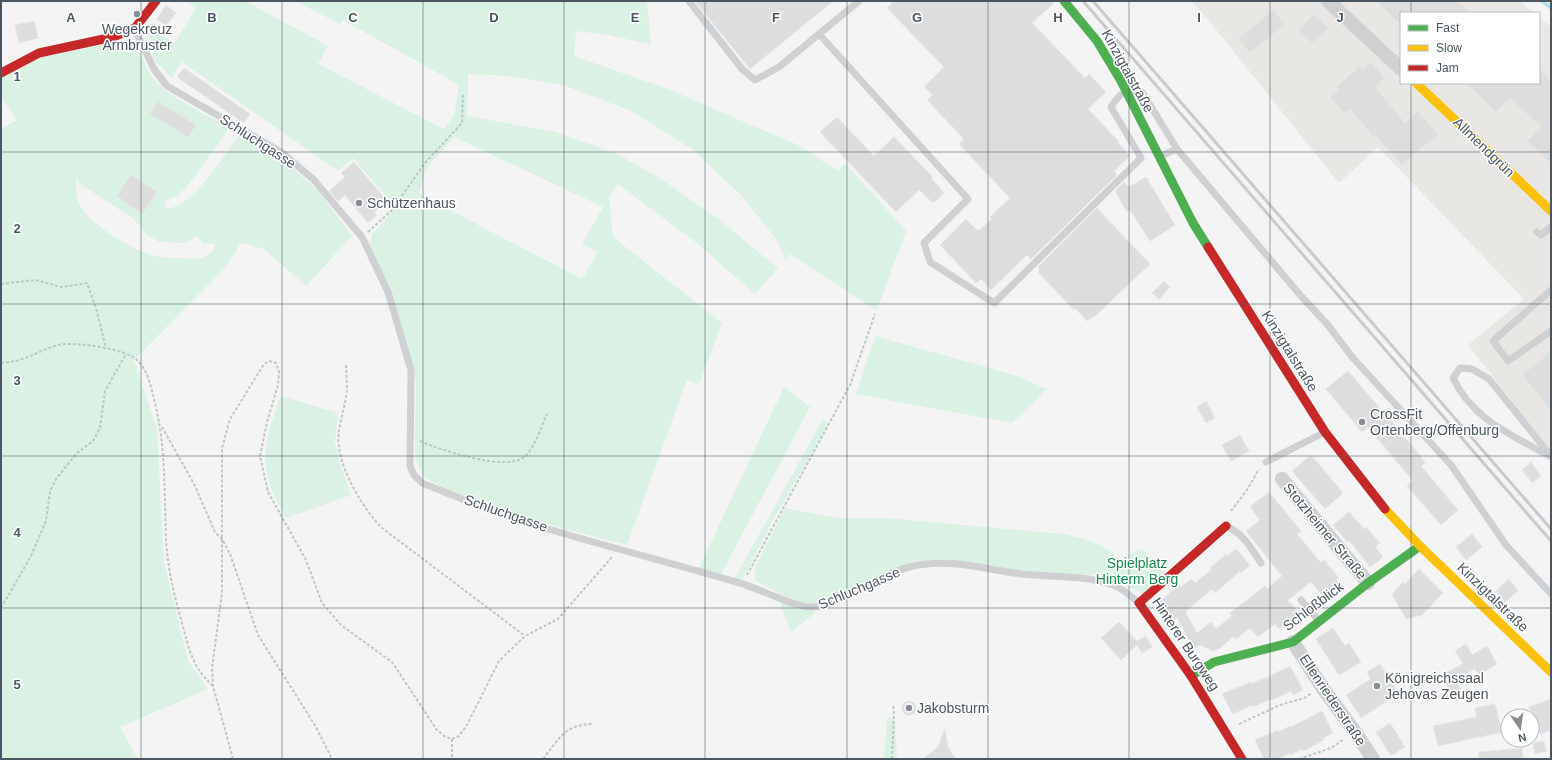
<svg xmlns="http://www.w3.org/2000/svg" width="1552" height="760" viewBox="0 0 1552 760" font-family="Helvetica,sans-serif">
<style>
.commercial{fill:#e8e7e3}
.green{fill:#d9f2e3;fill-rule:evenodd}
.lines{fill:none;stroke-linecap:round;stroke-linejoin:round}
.stream{stroke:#aee2f0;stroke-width:3.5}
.building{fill:#ddddde;stroke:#e5e6e7}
.path{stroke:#bcc7c4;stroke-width:2;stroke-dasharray:3 2;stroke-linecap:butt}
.lane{stroke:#ced0d2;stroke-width:7}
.street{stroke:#ced0d2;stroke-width:14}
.fast{stroke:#4caf50;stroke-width:9}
.slow{stroke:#ffc107;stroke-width:9}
.jam{stroke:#c62828;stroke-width:9}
.rail{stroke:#c9cacc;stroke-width:3}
.grid{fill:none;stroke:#4a5661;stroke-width:1;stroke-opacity:0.55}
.poi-dot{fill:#868d94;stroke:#fff;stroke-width:1.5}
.labels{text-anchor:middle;stroke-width:3;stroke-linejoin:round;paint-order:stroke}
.poi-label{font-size:14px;fill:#4a5661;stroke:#fff;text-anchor:start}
.street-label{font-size:14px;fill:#4a5661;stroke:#fff}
.park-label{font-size:14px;fill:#17864f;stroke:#fff}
.grid-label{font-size:13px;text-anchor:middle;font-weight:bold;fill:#4a5661;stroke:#fff;stroke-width:3;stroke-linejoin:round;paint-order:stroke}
</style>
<rect width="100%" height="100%" fill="#f4f4f4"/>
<path class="commercial" d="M1191,1h329l14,12h-133v70h138v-66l12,10v424l-83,-106 56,-46 -146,-152 -39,36 -132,-165z"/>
<path class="green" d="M187,1h58l83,45 -10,18 126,65 10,-13 5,-31 -116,-65 -3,4 -45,-23h352l4,44 -42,-10 -33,-4 -2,25 94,33 132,57 38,25 7,-8 61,68 -28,76 -2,3 -86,-56 -4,5 -10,-20 -34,-43 -50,-47 -61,-38 -65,-25 -55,-10 -43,-2 -1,42 88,16 60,21 43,24 59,41 61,50 -23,26 -56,-49 -81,-61 -9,13 4,40 109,86 -23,61 -12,-4 -60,165 -77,-20 -47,-15 -54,-20 -22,-11 -6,-6 -6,-17 1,-75 -5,-21 -41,-115 2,-10 24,-28 -43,-49 -15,13 -156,-109 -10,16 -18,-18 -7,-33 28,16 21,-35zM454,137l149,70 -21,37 16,8 -16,27 -163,-85 7,-25z
M128,40c14,10 15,25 25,38 19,23 52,35 77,50l-42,57 -10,11 -13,4 1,8c24,4 60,-56 74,-74l54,35 25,23 33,44 -46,50 -42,-37 -23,-6 -17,26 -90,91 23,70 7,132 24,99 20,28 -88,38 18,32h-137v-630l16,-9 -16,-23v-19l41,-21zM76,178l4,6 54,35 13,16 13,7 25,1 12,-7 6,7 13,1c-6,16 -21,16 -36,14 -8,0 -17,0 -25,-2 -20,-4 -66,-32 -75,-51 -4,-8 -4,-18 -4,-27z
M875,336l139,39 33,14 -35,34 -156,-29z
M784,387l26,20 -89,167 -22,-6z
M281,396l57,17 -3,29 5,22 11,31 -65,23c-5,-11 -13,-22 -16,-34 -11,-33 0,-57 11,-88z
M823,419l6,4 -56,97 -30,59 -8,-1z
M785,508l52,10h49l177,16c17,4 41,9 53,23l5,1 20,-9 3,1 21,25 -22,19 -33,-17 -9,-2c-28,-1 -55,-1 -82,-4 -32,-4 -61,-14 -94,-11 -36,3 -92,48 -118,43 -19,-3 -37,-15 -53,-23l3,-17z
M780,602l36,10 -25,20z
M890,716l5,6 2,37h-13l3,-38z"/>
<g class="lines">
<path class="stream" d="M1542,1l9,7"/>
</g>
<path class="building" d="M695,1h138l-83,68z
M894,1h159v3l-21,19 53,55 4,-4 17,18 -18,17 31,33 -1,1 12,13 -16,15 3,4 -86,84 -4,-4 -36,35 -10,-11 -5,4 -36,-38 26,-26 12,12 14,-12 -2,-2 20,-19 -51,-54 5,-5 -37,-39 6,-5 -9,-8 20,-20 -57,-59z
M1376,1h82l12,12h-69v12z
M166,5l10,8 -10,13 -9,-7z
M1273,10l12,14 -35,29 -12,-14z
M1314,14l14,14 -16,15 -14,-13z
M34,21l4,17 -19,5 -4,-18z
M1371,62l14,16 -10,9 30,36 13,-12 20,23 -36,31 -27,-30 -2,1 -23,-27 -5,5 -15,-17 8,-7 -2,-3 24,-21 3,3z
M184,68l66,46 -6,9 -67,-46z
M1539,69l12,11v84l-24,-23 14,-14 -31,-29 -14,14 -30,-29h73z
M158,102l38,23 -8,12 -38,-23z
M837,117l37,39 20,-19 39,40 -2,1 13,15 -11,10 -14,-13 -23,22 -76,-80z
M354,162l33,39 -13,11 3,3 -9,8 -23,-28 -7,6 -9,-10 16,-14 -4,-4z
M131,175l26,17 -15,22 -25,-18z
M1146,177l29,48 -25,16 -20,-31 -3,2 -12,-21 9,-9 5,5z
M1097,208l53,56 -57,54 -1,-1 -5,4 -11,-12 -2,1 -36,-38 2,-3 -2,-2z
M1164,281l6,6 -11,12 -7,-6z
M1551,351v59l-29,-35z
M1348,371l71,83 6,9 -4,3 37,44 -17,15 -34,-39 6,-5 -45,-54 -6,5 -36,-43z
M1206,401l9,17 -9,5 -9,-16z
M1240,435l9,16 -18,10 -9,-16z
M1311,455l32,38 -18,16 -33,-38z
M1531,462l10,14 -9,7 -10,-13z
M1269,492l32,39 -4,3 24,29 3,-3 15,18 -3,2 7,8 -16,13 -16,-19 -23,18 11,13 -20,16 -4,-5 -17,13 -8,-9 -14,11 -2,-3 -15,13 -7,2 -11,-6 -8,4 -16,-32 -8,7 -14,-18 24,-22 2,3 10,-8 4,4 16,-13 -1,-2 16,-14 1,2 9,-7 14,16 -9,8 -1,-2 -25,22 -3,-4 -27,23 12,21 14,-11 5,7 16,-13 -2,-3 35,-27 2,3 15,-13 -36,-45 14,-11 -10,-13z
M1349,512l15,17 2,-2 14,16 -5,4 8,10 -13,10 -21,-27 -2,2 -14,-17z
M1472,534l10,13 -16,13 -10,-13z
M1419,569l24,24 -21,22 -16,4 -14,-25 11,-12 2,2z
M1509,579l9,12 -13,11 -9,-11z
M1119,622l18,19 9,-5 6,11 -10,6 -5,-8 -16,15 -20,-22z
M1333,628l12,18 4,-3 12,19 -22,13 -23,-36z
M1466,644l6,11 15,-9 10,18 -18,11 -4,-6 -20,10 6,11 -9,5 -10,-20 21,-11 -8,-13z
M1380,664l19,29 -38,25 -15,-23 25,-16 -4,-7z
M1290,666l13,24 -10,5 -2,-4 -19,9 -1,-1 -18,8 -1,-2 -19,9 -11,-20 29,-12 1,2 9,-5v1z
M1551,699v31l-11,4 -11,-27z
M902 708a7 7 0 1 1 14 0a7 7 0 1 1-14 0Z
M1495,704l7,28 -64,14 -5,-20 44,-9 -2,-9z
M1322,711l11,22 -10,5 1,2 -21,11 -1,-2 -11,6 -1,-2 -12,6h-14l-9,-19 23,-10 1,2 11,-6 1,1z
M1390,723l15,24 -14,9 -15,-24z
M945,729l3,19 8,11h-33l15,-12z
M1544,741l2,10 -11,3 -2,-11z
M1522,748l1,11h-44v-7z"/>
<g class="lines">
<path class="path" d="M1550,1l1,1
M368,232l25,-23 31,-45 38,-41 1,-30
M1,284l34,-4 26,7 26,-4 9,25 10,40
M1,363c6,-1 12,-1 18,-3 15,-4 29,-14 45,-16 17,-1 62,5 73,16 10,9 14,26 17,39 12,46 10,90 12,138 1,29 8,58 16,86 7,26 10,44 31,63
M346,365c0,10 2,21 0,31 -2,17 -10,34 -7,51 3,26 25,63 43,81l143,108
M162,427l32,57 21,48 7,7 8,15 28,81 58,92 16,32
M420,441c21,9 85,31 104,16 11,-9 17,-30 23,-43
M1231,511l16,-21 12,-21
M747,575l103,-190 25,-71
M1,608l30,-52 15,-35 4,-30 6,-12 21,-26 16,-12 7,-13 5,-37 21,-37
M1239,724l41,-19 24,-7 8,-5
M452,739v20
M233,759l-20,-73 -1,-18 10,-75v-145l8,-29 34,-55 6,-3 6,2 3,9 -1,13 -11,37 -7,34 8,36 38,68 16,43 19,22 51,37 45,68 7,6 8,3 7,-3 8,-11 32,-64 26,-25 33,-17 54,-62
M543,759c15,-19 22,-35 49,-35
M892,759l2,-45 -1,-10
M1299,759l32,-11 13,-9"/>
<path class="lane" d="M689,1l53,68 13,11 24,-13 80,-66
M135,30l19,39 13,17 114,66 32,27 49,58 26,55 23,78 -1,96 4,9 8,8c33,13 66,27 100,38 70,22 143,40 214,61 21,5 57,25 75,25 26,1 69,-33 98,-40 38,-10 74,2 112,7 28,3 58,1 86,9 13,3 22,12 32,20
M819,34l149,165 -44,44 6,19 64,41 147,-145 -30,-51c10,-16 12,-16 31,-15l35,57
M1160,156l17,-7 124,147 26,28 26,34 98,107 55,80 45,49
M1537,232l4,3 10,-8
M1551,290l-58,51 15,20 43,-30
M1551,456l-62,-77 -17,-10 -12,-1 -7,10c20,42 59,57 98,79
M1266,462l57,-29
M1226,526c17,7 25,22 35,37
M1301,600l18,21"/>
<path class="street" d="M1328,1l73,68
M1282,479l86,104
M1293,642l29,45 33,45 18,27"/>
<path class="fast" d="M1064,1l33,40 24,40 72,142 15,24
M1191,676l23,-14 79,-20 75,-59 52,-37"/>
<path class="slow" d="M1416,83l135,128
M1385,509l35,37 131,126"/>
<path class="jam" d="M1,73l38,-20 74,-16 22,-9 21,-27
M1208,247l117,185 60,77
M1226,526l-87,77 52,73 51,83"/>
<path class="rail" d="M1083,1l468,540
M1093,1l458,528"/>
</g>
<path class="grid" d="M141,1v758M282,1v758M423,1v758M564,1v758M705,1v758M847,1v758M988,1v758M1129,1v758M1270,1v758M1411,1v12M1411,83v676M1,152h1550M1,304h1550M1,456h1550M1,608h1550"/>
<g class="poi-dot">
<circle cx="137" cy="14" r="4"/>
<circle cx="359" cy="203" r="4"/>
<circle cx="1362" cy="422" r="4"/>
<circle cx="1377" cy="686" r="4"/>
<circle cx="909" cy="708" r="4"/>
</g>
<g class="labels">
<g class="poi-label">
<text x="137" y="34" text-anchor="middle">Wegekreuz<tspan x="137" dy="16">Armbruster</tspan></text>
<text x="367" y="208">Schützenhaus</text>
<text x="1370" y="419">CrossFit<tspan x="1370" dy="16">Ortenberg/Offenburg</tspan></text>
<text x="1385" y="683">Königreichssaal<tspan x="1385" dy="16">Jehovas Zeugen</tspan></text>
<text x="917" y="713">Jakobsturm</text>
</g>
<g class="street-label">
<text transform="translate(1128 71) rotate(61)" y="5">Kinzigtalstraße</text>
<text transform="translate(258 141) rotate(33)" y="5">Schluchgasse</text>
<text transform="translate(1484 147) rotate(44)" y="5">Allmendgrün</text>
<text transform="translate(1290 351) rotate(58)" y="5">Kinzigtalstraße</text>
<text transform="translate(506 513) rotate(19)" y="5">Schluchgasse</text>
<text transform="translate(1325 531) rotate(50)" y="5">Stotzheimer Straße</text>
<text transform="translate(859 588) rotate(-23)" y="5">Schluchgasse</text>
<text transform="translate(1493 597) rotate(44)" y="5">Kinzigtalstraße</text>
<text transform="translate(1313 606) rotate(-37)" y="5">Schloßblick</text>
<text transform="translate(1186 644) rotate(56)" y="5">Hinterer Burgweg</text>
<text transform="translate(1333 700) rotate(56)" y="5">Ellenriederstraße</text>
</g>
<g class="park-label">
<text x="1137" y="568">Spielplatz<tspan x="1137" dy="16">Hinterm Berg</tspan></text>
</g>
</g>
<g class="grid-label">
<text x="71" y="22">A</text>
<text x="212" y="22">B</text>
<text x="353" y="22">C</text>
<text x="494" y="22">D</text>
<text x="635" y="22">E</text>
<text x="776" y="22">F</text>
<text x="917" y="22">G</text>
<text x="1058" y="22">H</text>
<text x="1199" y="22">I</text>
<text x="1340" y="22">J</text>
<text x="17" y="81">1</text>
<text x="17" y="233">2</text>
<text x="17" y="385">3</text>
<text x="17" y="537">4</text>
<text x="17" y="689">5</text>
</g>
<rect width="1552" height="760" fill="none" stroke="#4a5661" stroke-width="4"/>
<rect x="1400" y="12" width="140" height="72" fill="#ffffff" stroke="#b7bbc0"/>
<rect x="1408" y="25" width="20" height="6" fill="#4caf50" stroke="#b7bbc0"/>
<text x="1436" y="32" font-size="12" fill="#4a5661">Fast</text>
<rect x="1408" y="45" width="20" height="6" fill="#ffc107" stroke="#b7bbc0"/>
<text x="1436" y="52" font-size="12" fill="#4a5661">Slow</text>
<rect x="1408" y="65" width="20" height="6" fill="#c62828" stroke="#b7bbc0"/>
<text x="1436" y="72" font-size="12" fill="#4a5661">Jam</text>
<g transform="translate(1520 728) rotate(167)"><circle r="19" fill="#ffffff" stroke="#b7bbc0"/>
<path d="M0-3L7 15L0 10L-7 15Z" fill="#868d94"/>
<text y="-6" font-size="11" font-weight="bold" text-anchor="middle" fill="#4a5661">N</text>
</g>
</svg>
